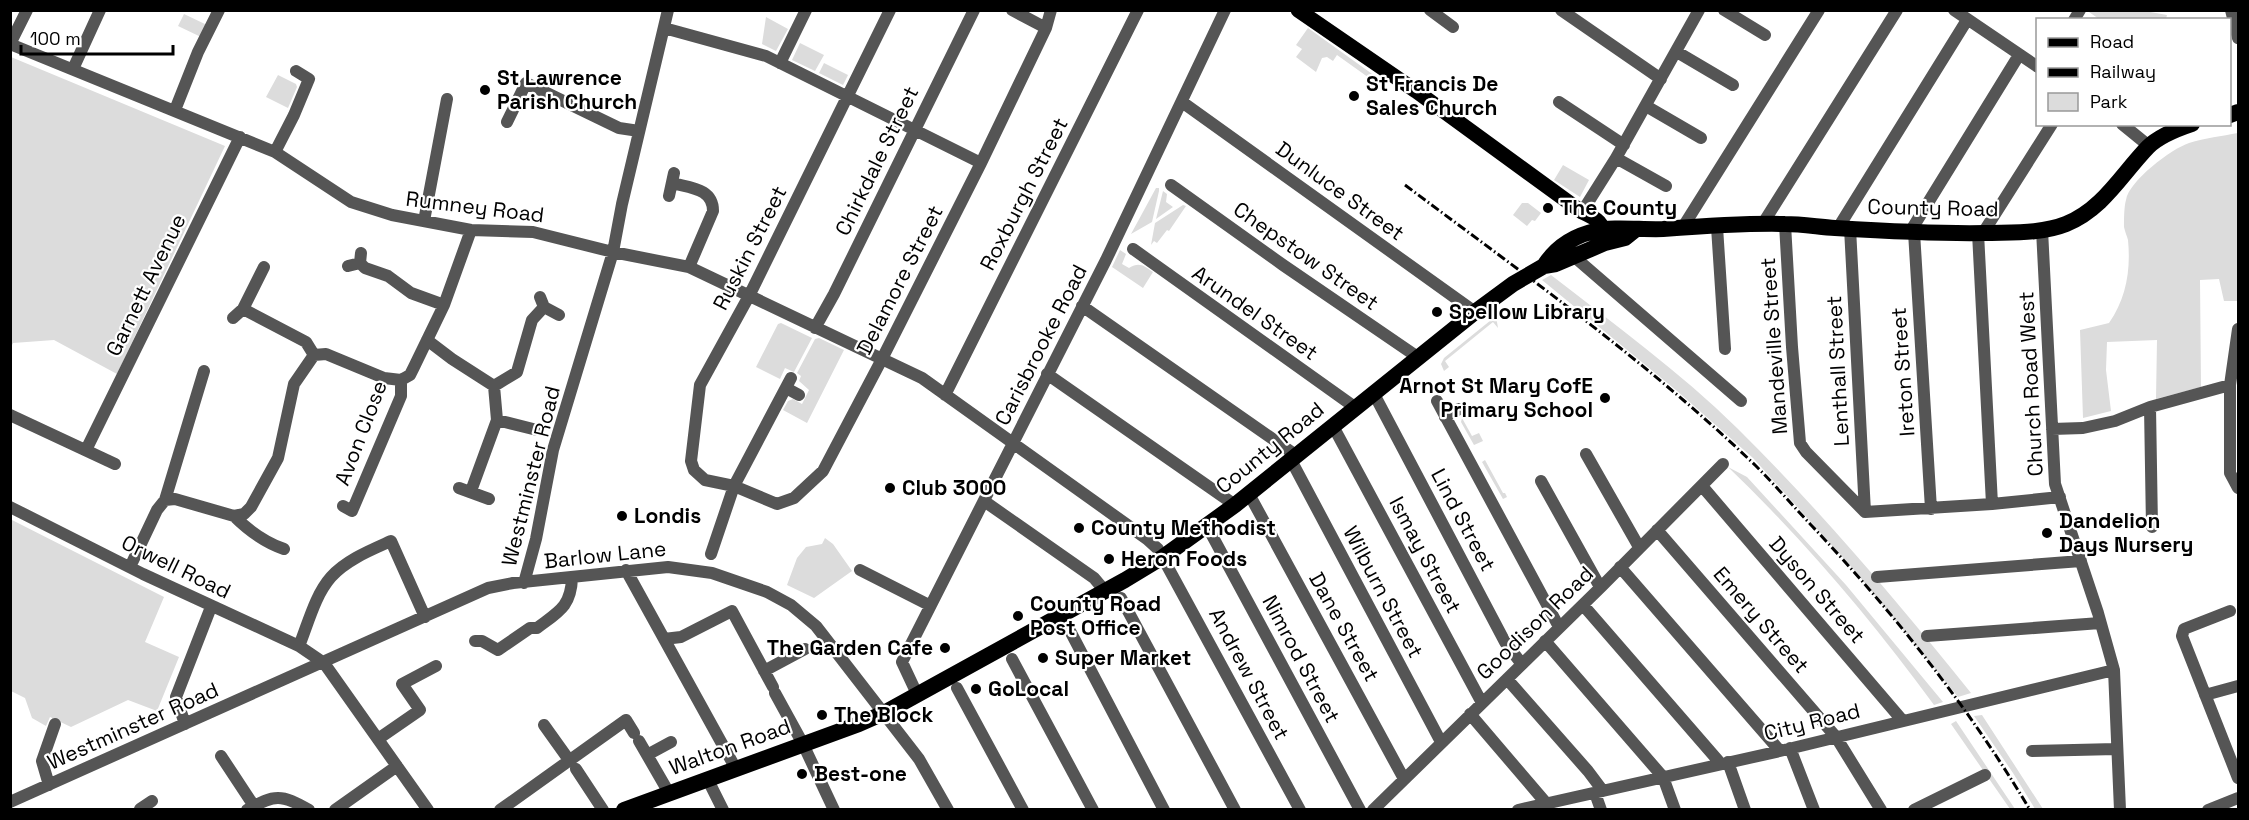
<svg xmlns="http://www.w3.org/2000/svg" width="2249" height="820" viewBox="0 0 2249 820" font-family="'Space Grotesk',sans-serif">
<style>
.green{fill:#dcdcdc}
.lines{fill:none;stroke-linecap:round;stroke-linejoin:round}
.minor{stroke:#555;stroke-width:12}
.major{stroke:#000;stroke-width:15}
.highway{stroke:#000;stroke-width:16}
.rail{stroke:#000;stroke-width:3;stroke-dasharray:9 3 1.5 3;stroke-linecap:butt}
.poi-dot{fill:#000;stroke:#fff;stroke-width:2}
.labels{text-anchor:middle;stroke-width:4.5;stroke-linejoin:round;paint-order:stroke}
.poi-label{font-size:21px;font-weight:bold;fill:#000;stroke:#fff;text-anchor:start}
.street-label{font-size:21px;fill:#000;stroke:#fff}
</style>
<rect width="100%" height="100%" fill="#fff"/>
<path class="green" d="M2090,11h55l22,4 -1,4h-67l-10,-7z
M184,14l23,11 -6,12 -23,-11z
M766,17l22,12 -12,22 -14,-7z
M1308,28l67,48 -3,4 -35,-25 -4,6 -6,-4 -5,1 -6,14 -20,-15 6,-8 -6,-4z
M800,43l24,12 -9,16 -23,-11z
M11,57l214,89 -108,228 -63,-34 -41,3 -2,4z
M824,63l24,12 -5,10 -24,-12z
M278,75l18,9 1,3 -9,21 -22,-11z
M2238,133v168h-14l-5,-22 -19,1 1,107 -45,12 1,-59 -50,2 -1,28 5,41 -28,7 -3,-88 29,-7c17,-24 22,-53 19,-83 -1,-4 -3,-8 -4,-13 0,-8 0,-20 2,-27 3,-19 45,-51 63,-57 16,-5 33,-7 49,-10z
M1563,165l26,15 -9,17 -26,-17z
M1156,188h3v3l-7,31 -21,12z
M1163,191l4,3 -1,8 7,5 -17,12z
M1522,203h6l13,10 -6,8 -3,-1 -5,6 -14,-11z
M1183,205l3,1 -17,25 -2,-1 -10,13 -3,-2 -3,4 4,-22z
M1120,250l6,4 -4,10 7,4c10,-6 14,-3 24,4l-10,16 -31,-21z
M1551,275c63,49 129,97 186,153 84,83 160,173 234,265l-13,4 -103,-126 -102,-113 -76,-67 -135,-111z
M1496,316l2,12 -5,-6 -48,39 4,6 -5,4 -3,-7 3,-6z
M781,323l31,15 -18,34 -9,-4 -5,11 -24,-12 22,-43z
M819,338l25,12 -37,73 -24,-13 5,-9 5,-2 9,5 7,-14 -10,-9 2,-5 -4,-3 18,-34z
M1462,418l10,18 7,-3 4,8 -9,4 -13,-23z
M1485,460l18,33h2l2,4 -4,2 -21,-37z
M1728,467l19,10 99,108 97,117 -9,3c-62,-85 -130,-165 -206,-238z
M10,519l154,78 -19,45 34,15 -22,54 -29,-11 -57,27 -21,-10 -4,9 -14,-8 -7,-20 -14,-7z
M825,538l8,6 19,27 -38,27 -27,-13 10,-27 9,-11 16,-3z
M1982,715l61,94h-8l-22,-36 -39,-57z
M1956,721l59,88h-5l-59,-85z"/>
<g class="lines">
<path class="minor" d="M890,10l-141,286 -49,89 -9,76 3,9 11,10 29,6 43,18 17,-6 29,-27 59,-112 99,-196 65,-135 5,-18
M1012,10l34,18
M1430,10l23,17
M1561,10l100,69
M1724,10l41,25
M1954,10l84,57
M2231,10l7,28
M2074,20l6,-10
M664,28l102,28 215,107
M10,44l265,108 76,50 41,13 79,15 62,2 80,20 76,15 233,111 225,161 11,10 142,261
M10,44l17,-34
M1677,52l56,33
M780,63l26,-53
M73,69l27,-59
M1182,102l293,210
M1559,102l65,43
M1646,106l55,32
M175,110l23,-58 21,-42
M507,122l19,-39 93,45 20,3
M2122,124l27,22
M275,152l19,-37 15,-36 -13,-8
M1616,158l50,28
M672,183c18,5 41,5 41,28l-24,56
M1171,185l112,80 136,93
M669,196l5,-23
M1582,212l34,-54 83,-148
M424,221l23,-122
M1785,224l7,123 8,96 6,9 59,60
M1762,225l135,-215
M1683,227l136,-217
M1717,227l8,122
M1838,228l129,-208
M1850,228l15,284
M2042,230l13,254 43,129 16,57 6,140
M1910,232l109,-177
M1914,232l17,277
M1978,233l14,271
M1983,233l69,-109
M1133,249l223,159
M1575,255l3,5 163,141
M360,263l5,5 23,8 23,17 33,12
M348,266l12,-3 1,-10
M540,297l4,10 15,8
M1082,306l215,150
M243,309l21,-42
M233,318l10,-9 63,33 8,13
M815,328l19,-34 140,-284
M2238,329l-8,56v88l8,15
M427,340l25,19 42,27 3,34 -26,71
M1047,374l188,131
M494,386l23,-14 15,-52 12,-13
M786,388l13,7
M1374,394l131,248 16,21
M945,395l193,-385
M1437,401l122,226
M2150,407l2,120
M10,415l105,49
M1445,417l14,-8
M497,420l40,10
M1333,426l149,277
M2052,429l31,-1 32,-7 35,-14 80,-22
M86,450l154,-313
M1586,454l53,93
M1291,460l150,282
M1541,481l59,106
M1702,486l200,234
M459,488l30,11
M1249,494l155,285
M165,500l39,-129
M984,501l110,77 11,13
M343,506l9,5 49,-115v-16l9,-5 4,-8 30,-62 27,-75
M10,507l133,67 156,72 25,17 104,147
M1865,512l127,-8 68,-7
M234,516c15,15 30,26 50,33
M1207,526l153,284
M1657,530l179,207 45,73
M711,554l23,-68 57,-108
M130,567l27,-57 8,-10 10,-1 59,17 10,-2 7,-7 27,-49 16,-74 20,-29 12,-1 58,24 17,2
M1620,567l160,184
M626,570l110,199
M860,570l69,35
M1877,577l204,-16
M524,583l12,-44 17,-89 60,-198 9,-48 46,-194
M1121,598l114,212
M1583,605l138,159
M2230,611l-46,18 -2,7 56,142
M1068,627l96,183
M1927,636l173,-13
M664,639l17,-2 51,-26 41,76
M475,641h7l16,9 32,-22h7c21,-16 34,-21 35,-50
M1545,641l118,136 12,33
M299,646c9,-22 16,-51 32,-69 15,-17 40,-27 60,-36l34,76
M1012,659l81,151
M764,671l41,-22
M1507,679l81,92 15,20
M957,688l66,122
M775,693l28,51 31,66
M917,694l-15,-32 204,-402 119,-250
M2205,695l33,-9
M1470,714l76,89
M185,724l-9,-27 35,-90
M544,725l25,35
M378,739l42,-29 -18,-26 34,-18
M639,741l30,52
M1790,748l24,62
M2032,751l84,-2
M647,755l24,-13
M221,756l33,50
M1728,762l17,48
M576,769l27,41
M707,778l16,32
M49,785l-7,-24 13,-37
M1595,793l6,17
M10,802l478,-214 25,-5 155,-16 44,6 55,19 24,13 25,21 103,133 29,51
M140,809l12,-8
M247,810c27,-16 35,-16 62,0
M335,810l62,-44
M500,810l126,-90 8,13
M1373,810l229,-224 121,-122
M1518,810l262,-59 334,-81
M1914,810l71,-35
M2208,810l30,-12"/>
<path class="major" d="M1298,10l118,81 166,121c15,7 22,10 23,28"/>
<path class="highway" d="M2230,115l8,-3
M1544,266c12,-19 29,-30 51,-35 17,-5 48,-1 68,-2 40,-3 82,-6 122,-5 17,0 34,3 50,4 50,3 100,6 150,5 26,-1 56,1 81,-9 37,-15 55,-49 82,-77 11,-11 29,-18 44,-23
M624,810l235,-86 25,-11 241,-133 38,-23 72,-52 240,-193 38,-28 31,-18 12,-2 49,-21 20,-5 10,-8"/>
<path class="rail" d="M1405,185c120,90 243,177 351,281 19,19 37,40 56,60 81,86 157,181 218,284"/>
</g>
<g class="poi-dot">
<circle cx="485" cy="90" r="6"/>
<circle cx="1354" cy="96" r="6"/>
<circle cx="1548" cy="208" r="6"/>
<circle cx="1437" cy="312" r="6"/>
<circle cx="1605" cy="398" r="6"/>
<circle cx="890" cy="488" r="6"/>
<circle cx="622" cy="516" r="6"/>
<circle cx="1079" cy="528" r="6"/>
<circle cx="2047" cy="533" r="6"/>
<circle cx="1109" cy="559" r="6"/>
<circle cx="1018" cy="616" r="6"/>
<circle cx="945" cy="648" r="6"/>
<circle cx="1043" cy="658" r="6"/>
<circle cx="976" cy="689" r="6"/>
<circle cx="822" cy="715" r="6"/>
<circle cx="802" cy="774" r="6"/>
</g>
<g class="labels">
<g class="poi-label">
<text x="497" y="85">St Lawrence<tspan x="497" dy="24">Parish Church</tspan></text>
<text x="1366" y="91">St Francis De<tspan x="1366" dy="24">Sales Church</tspan></text>
<text x="1560" y="215">The County</text>
<text x="1449" y="319">Spellow Library</text>
<text x="1593" y="393" text-anchor="end">Arnot St Mary CofE<tspan x="1593" dy="24">Primary School</tspan></text>
<text x="902" y="495">Club 3000</text>
<text x="634" y="523">Londis</text>
<text x="2059" y="528">Dandelion<tspan x="2059" dy="24">Days Nursery</tspan></text>
<text x="1091" y="535">County Methodist</text>
<text x="1121" y="566">Heron Foods</text>
<text x="1030" y="611">County Road<tspan x="1030" dy="24">Post Office</tspan></text>
<text x="933" y="655" text-anchor="end">The Garden Cafe</text>
<text x="1055" y="665">Super Market</text>
<text x="988" y="696">GoLocal</text>
<text x="834" y="722">The Block</text>
<text x="814" y="781">Best-one</text>
</g>
<g class="street-label">
<text transform="translate(877 161) rotate(-64)" y="7">Chirkdale Street</text>
<text transform="translate(1340 191) rotate(36)" y="7">Dunluce Street</text>
<text transform="translate(1024 194) rotate(-63)" y="7">Roxburgh Street</text>
<text transform="translate(475 207) rotate(7)" y="7">Rumney Road</text>
<text transform="translate(1933 208) rotate(1)" y="7">County Road</text>
<text transform="translate(750 248) rotate(-63)" y="7">Ruskin Street</text>
<text transform="translate(1306 256) rotate(35)" y="7">Chepstow Street</text>
<text transform="translate(900 280) rotate(-63)" y="7">Delamore Street</text>
<text transform="translate(146 285) rotate(-64)" y="7">Garnett Avenue</text>
<text transform="translate(1255 313) rotate(35)" y="7">Arundel Street</text>
<text transform="translate(1041 345) rotate(-63)" y="7">Carisbrooke Road</text>
<text transform="translate(1774 346) rotate(-94)" y="7">Mandeville Street</text>
<text transform="translate(1838 371) rotate(-93)" y="7">Lenthall Street</text>
<text transform="translate(1903 372) rotate(-94)" y="7">Ireton Street</text>
<text transform="translate(2031 384) rotate(-93)" y="7">Church Road West</text>
<text transform="translate(361 433) rotate(-69)" y="7">Avon Close</text>
<text transform="translate(1270 448) rotate(-39)" y="7">County Road</text>
<text transform="translate(531 476) rotate(-76)" y="7">Westminster Road</text>
<text transform="translate(1463 520) rotate(62)" y="7">Lind Street</text>
<text transform="translate(605 555) rotate(-6)" y="7">Barlow Lane</text>
<text transform="translate(1425 555) rotate(62)" y="7">Ismay Street</text>
<text transform="translate(176 567) rotate(26)" y="7">Orwell Road</text>
<text transform="translate(1817 590) rotate(49)" y="7">Dyson Street</text>
<text transform="translate(1383 592) rotate(62)" y="7">Wilburn Street</text>
<text transform="translate(1761 620) rotate(49)" y="7">Emery Street</text>
<text transform="translate(1535 623) rotate(-44)" y="7">Goodison Road</text>
<text transform="translate(1344 627) rotate(61)" y="7">Dane Street</text>
<text transform="translate(1301 659) rotate(62)" y="7">Nimrod Street</text>
<text transform="translate(1249 674) rotate(62)" y="7">Andrew Street</text>
<text transform="translate(1812 722) rotate(-14)" y="7">City Road</text>
<text transform="translate(133 726) rotate(-24)" y="7">Westminster Road</text>
<text transform="translate(730 747) rotate(-20)" y="7">Walton Road</text>
</g>
</g>
<rect width="2249" height="820" fill="none" stroke="#000000" stroke-width="24"/>
<rect x="2036" y="18" width="195" height="108" fill="#ffffff" stroke="#999999" stroke-width="1.5"/>
<rect x="2048" y="38" width="30" height="9" fill="#000000" stroke="#999999" stroke-width="1.5"/>
<text x="2090" y="48" font-size="18" fill="#000000">Road</text>
<rect x="2048" y="68" width="30" height="9" fill="#000000" stroke="#999999" stroke-width="1.5"/>
<text x="2090" y="78" font-size="18" fill="#000000">Railway</text>
<rect x="2048" y="93" width="30" height="18" fill="#dcdcdc" stroke="#999999" stroke-width="1.5"/>
<text x="2090" y="108" font-size="18" fill="#000000">Park</text>
<path d="M21 45v9h152v-9" fill="none" stroke="#000000" stroke-width="3"/>
<text x="30" y="45" font-size="18" fill="#000000" stroke="#ffffff" stroke-width="4.5" paint-order="stroke">100 m</text>
</svg>
